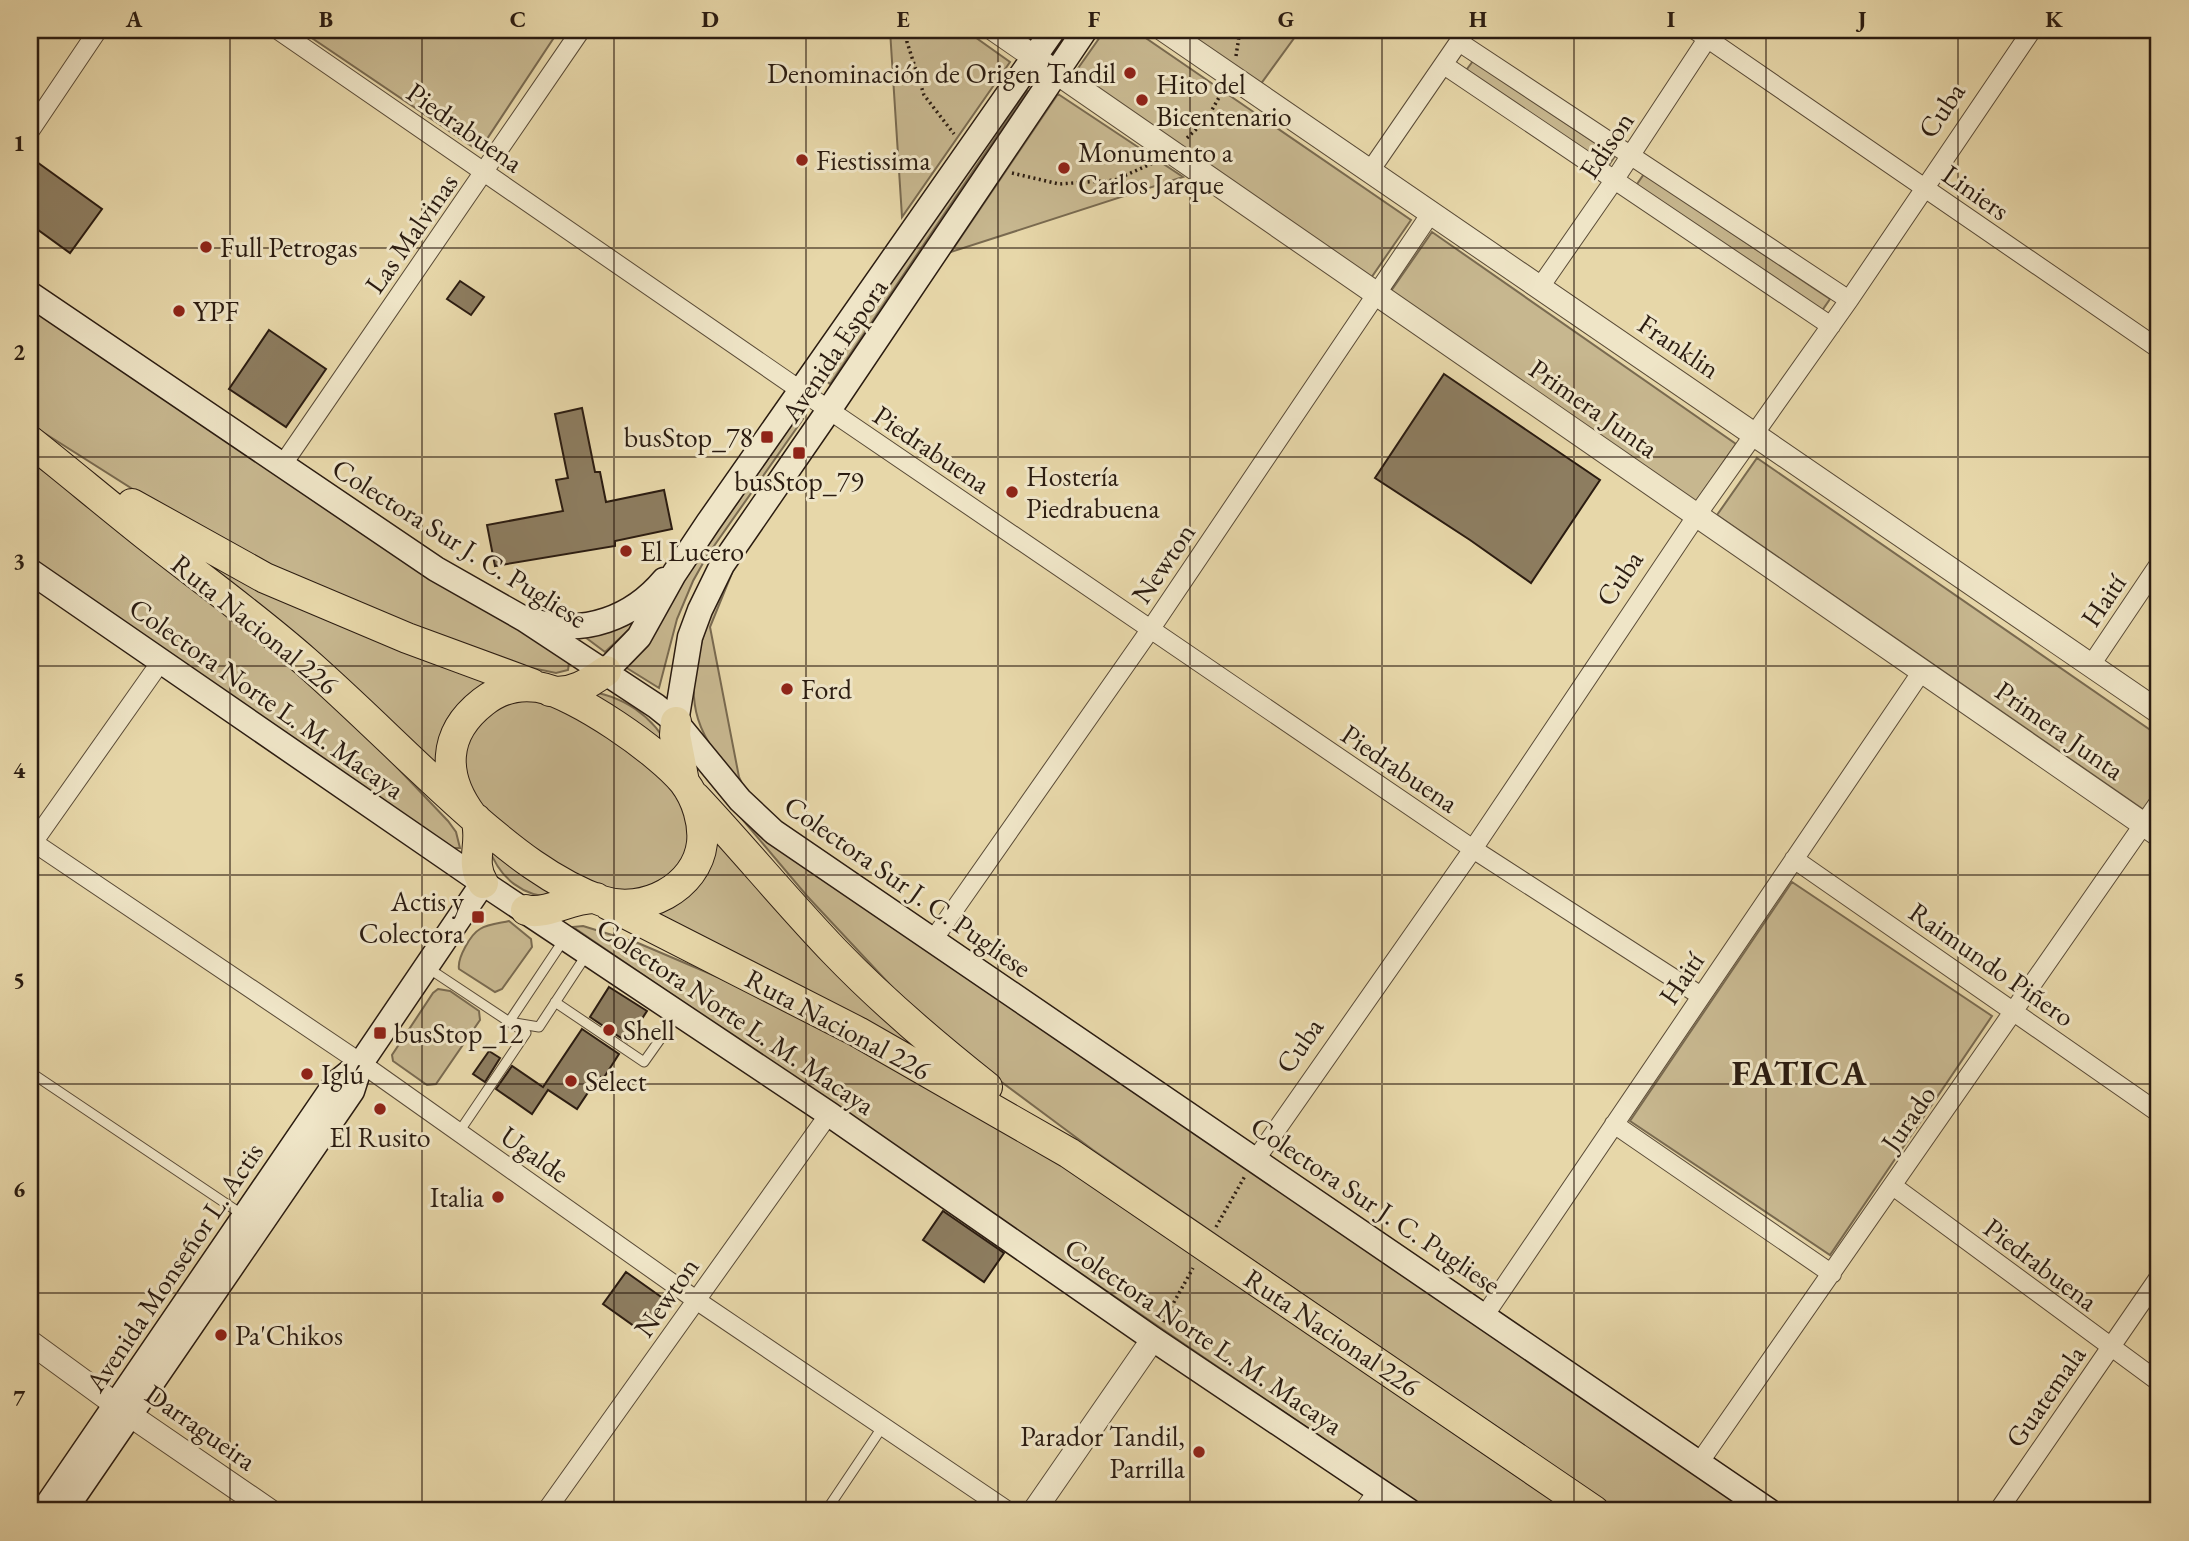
<svg xmlns="http://www.w3.org/2000/svg" width="2189" height="1541" viewBox="0 0 2189 1541" font-family="'EB Garamond',serif">
<style>
.green{fill:#c7b78f;stroke:#796a50;stroke-width:2}
.building{fill:#8d7d60;stroke:#2b1c11;stroke-width:2}
.lines{fill:none;stroke-linecap:round;stroke-linejoin:round}
.service-casing{stroke:#5a4b37;stroke-width:11}
.minor-casing{stroke:#5a4b37;stroke-width:20}
.tertiary-casing{stroke:#5a4b37;stroke-width:25}
.secondary-casing{stroke:#2b1c11;stroke-width:27}
.trunk-casing{stroke:#2b1c11;stroke-width:32}
.path{stroke:#2b1c11;stroke-width:3.5;stroke-dasharray:2 3.5;stroke-linecap:butt}
.service{stroke:#efe5c7;stroke-width:9}
.minor{stroke:#efe5c7;stroke-width:18}
.tertiary{stroke:#efe5c7;stroke-width:23}
.secondary{stroke:#efe5c7;stroke-width:24}
.trunk{stroke:#e7d7a9;stroke-width:30}
.grid{fill:none;stroke:#2b1c11;stroke-width:2;stroke-opacity:0.55}
.poi-dot{fill:#8f2418;stroke:#efe5c7;stroke-width:2.5}
.labels{text-anchor:middle;stroke-width:6;stroke-linejoin:round;paint-order:stroke}
.poi-label{font-size:28px;fill:#2b1c11;stroke:#efe5c7;text-anchor:start}
.street-label{font-size:28px;fill:#2b1c11;stroke:#efe5c7}
.district-label{font-size:35px;font-weight:bold;letter-spacing:2px;fill:#2b1c11;stroke:#efe5c7}
.neatline{fill:none;stroke:#2b1c11;stroke-width:2.5}
.grid-label{font-size:23px;text-anchor:middle;font-weight:bold;fill:#2b1c11}
</style>
<rect width="100%" height="100%" fill="#e7d7a9"/>
<filter id="stains"><feTurbulence type="fractalNoise" baseFrequency=".00286" numOctaves="4"/><feColorMatrix values="0 0 0 0 .2 0 0 0 0 .09 0 0 0 0 .02 0 0 0 .5 -.17"/></filter>
<radialGradient id="worn" r=".72"><stop offset=".6" stop-color="#630" stop-opacity="0"/><stop offset="1" stop-color="#630" stop-opacity=".3"/></radialGradient>
<path class="green" d="M300,30h259l-80,121z
M890,30h75l45,32 -108,155z
M1105,30h29l277,190 -40,58 -297,-204z
M1180,30h120l-40,55z
M1473,61l142,95 -8,12 -143,-95z
M1022,88l5,3 -197,293 -6,-5z
M1058,94l125,83 -232,75z
M1644,174l186,125 -9,13 -186,-125z
M1432,232l304,212 -41,59 -304,-212z
M30,300l539,363 -1,7 -12,3 -48,-10 -240,-96 -85,-46 -153,-97z
M798,415l5,4 -96,137 -14,25 -16,38 -18,69 -37,-23 60,-82z
M1757,458l402,278v52l-15,22 -427,-295z
M30,461l184,137 136,120 98,103 8,11 4,16h-8l-422,-291z
M157,529l336,151c-37,20 -57,42 -56,86z
M734,568l-24,59 29,150 5,11c-47,-52 -62,-82 -41,-151 8,-27 17,-46 31,-69z
M639,615l-7,12 -27,25 -20,-15z
M583,691c39,3 71,25 88,60z
M520,698l36,8 65,36 61,56 9,33 -9,32 -23,23 -37,8 -44,-16 -86,-59 -27,-35v-42l15,-24z
M737,813l1020,698h-140l-524,-361 -113,-84 -86,-77 -87,-93z
M715,841l237,226 -305,-150z
M489,848l67,49c-32,1 -57,-19 -67,-49z
M1792,882l200,134 -162,239 -200,-134z
M509,921l22,18 1,8 -30,42 -7,3 -36,-23c-2,-11 12,-35 21,-40 8,-5 21,-6 29,-8z
M583,926l55,17 82,35 155,78 184,107 509,348h-139l-856,-584z
M438,989l12,2 29,20 1,9 -44,64 -9,1 -34,-24 -1,-6 41,-62z"/>
<path class="building" d="M30,157l72,52 -32,44 -40,-29 7,-9 -7,-5z
M460,281l24,16 -13,18 -24,-16z
M269,330l57,39 -40,58 -57,-38z
M1444,374l156,106 -69,103 -61,-43 -95,-62z
M582,408l13,64h5l6,30 58,-12 8,39 -57,12v5l-120,20 -8,-41 76,-14 -7,-31 12,-2 -13,-64z
M609,987l38,24 -20,31 -37,-25z
M582,1029l37,25 -16,25 -4,-3 -22,33 -29,-19 -16,24 -36,-25 16,-23 31,21z
M489,1051l11,7 -15,24 -12,-8z
M943,1211l61,42 -20,29 -61,-42z
M626,1272l38,27 -23,32 -38,-27z"/>
<g class="lines">
<g class="service-casing">
<path id="service" d="M565,938l-56,84 30,5 48,-73
M428,968l98,65 -67,99
M555,1002l89,60 34,-48
M30,1072l213,143
M826,1511l57,-85"/>
</g>
<g class="minor-casing">
<path id="minor" d="M278,30l551,380 644,439 228,147
M1695,30l464,319
M1459,42l390,258
M1444,65l387,261
M30,131l68,-101
M1370,171l97,-141
M1540,287l75,-108 98,-149
M283,464l298,-434
M2091,665l68,-101
M30,840l331,223 335,237 312,211
M30,847l132,-187
M1794,859l365,254
M933,940l217,-310 281,-417
M1614,1124l218,150
M1256,1159l217,-310 224,-334 152,-215 183,-270
M1893,1186l266,196
M1485,1315l437,-644
M1699,1463l460,-661
M546,1511l283,-397
M1363,1511l15,-21
M1998,1511l161,-234"/>
</g>
<g class="tertiary-casing">
<path id="tertiary" d="M995,30l1164,805
M1164,30l995,682
M30,1342l100,73 140,96
M1034,1511l119,-172"/>
</g>
<g class="secondary-casing">
<path id="secondary" d="M30,294l406,275 88,50 132,87 20,16 64,78 34,32 995,679
M30,571l453,312 346,231 324,225 256,172
M537,622c48,13 95,-4 127,-42
M606,671l33,-34 35,-63 34,-51 345,-493
M676,722l14,-85 10,-27 22,-45 107,-155 256,-380
M43,1511l292,-427 26,-21
M64,1511l288,-420 9,-28 122,-180"/>
</g>
<g class="trunk-casing">
<path id="trunk" d="M30,441c39,31 77,63 116,94 53,42 108,81 159,126 57,50 110,105 167,155 38,33 81,68 130,85 41,14 95,-13 100,-58 2,-20 -5,-44 -18,-61 -24,-30 -109,-89 -146,-95 -20,-3 -40,3 -55,15 -41,32 -41,74 -11,114
M132,504l133,74 142,60 125,46
M550,691c22,4 39,-8 56,-20
M676,722l-1,13 9,47
M695,797c48,51 92,105 140,155 47,49 99,93 152,135
M476,819c8,23 -7,42 7,64
M609,905l249,127 211,121 525,358
M526,910c20,6 45,-13 70,-12"/>
</g>
<path class="path" d="M907,30v12l17,53 30,39
M1236,56l4,-26
M1187,138l20,-19 15,-27
M1012,173l47,11 56,-4 38,-17
M1216,1227l29,-51
M1163,1322l30,-54"/>
<use href="#service" class="service"/>
<use href="#minor" class="minor"/>
<use href="#tertiary" class="tertiary"/>
<use href="#secondary" class="secondary"/>
<use href="#trunk" class="trunk"/>
</g>
<path class="grid" d="M230,30v1481M422,30v1481M614,30v1481M806,30v1481M998,30v1481M1190,30v1481M1382,30v1481M1574,30v1481M1766,30v1481M1958,30v1481M30,248h2129M30,457h2129M30,666h2129M30,875h2129M30,1084h2129M30,1293h2129"/>
<g class="poi-dot">
<circle cx="1130" cy="73" r="7"/>
<circle cx="1142" cy="100" r="7"/>
<circle cx="802" cy="160" r="7"/>
<circle cx="1064" cy="168" r="7"/>
<circle cx="206" cy="247" r="7"/>
<circle cx="179" cy="311" r="7"/>
<rect x="760" y="430" width="14" height="14" rx="3.5"/>
<rect x="792" y="446" width="14" height="14" rx="3.5"/>
<circle cx="1012" cy="492" r="7"/>
<circle cx="626" cy="551" r="7"/>
<circle cx="787" cy="689" r="7"/>
<rect x="471" y="910" width="14" height="14" rx="3.5"/>
<circle cx="609" cy="1030" r="7"/>
<rect x="373" y="1026" width="14" height="14" rx="3.5"/>
<circle cx="307" cy="1074" r="7"/>
<circle cx="571" cy="1081" r="7"/>
<circle cx="380" cy="1109" r="7"/>
<circle cx="498" cy="1197" r="7"/>
<circle cx="221" cy="1335" r="7"/>
<circle cx="1199" cy="1452" r="7"/>
</g>
<g class="labels">
<g class="poi-label">
<text x="1116" y="83" text-anchor="end">Denominación de Origen Tandil</text>
<text x="1156" y="94">Hito del<tspan x="1156" dy="32">Bicentenario</tspan></text>
<text x="1078" y="162">Monumento a<tspan x="1078" dy="32">Carlos Jarque</tspan></text>
<text x="816" y="170">Fiestissima</text>
<text x="220" y="257">Full Petrogas</text>
<text x="193" y="321">YPF</text>
<text x="753" y="447" text-anchor="end">busStop_78</text>
<text x="1026" y="486">Hostería<tspan x="1026" dy="32">Piedrabuena</tspan></text>
<text x="799" y="491" text-anchor="middle">busStop_79</text>
<text x="640" y="561">El Lucero</text>
<text x="801" y="699">Ford</text>
<text x="464" y="911" text-anchor="end">Actis y<tspan x="464" dy="32">Colectora</tspan></text>
<text x="623" y="1040">Shell</text>
<text x="394" y="1043">busStop_12</text>
<text x="321" y="1084">Iglú</text>
<text x="585" y="1091">Select</text>
<text x="380" y="1147" text-anchor="middle">El Rusito</text>
<text x="484" y="1207" text-anchor="end">Italia</text>
<text x="235" y="1345">Pa'Chikos</text>
<text x="1185" y="1446" text-anchor="end">Parador Tandil,<tspan x="1185" dy="32">Parrilla</tspan></text>
</g>
<g class="street-label">
<text transform="translate(1941 110) rotate(-56)" y="10">Cuba</text>
<text transform="translate(465 127) rotate(35)" y="10">Piedrabuena</text>
<text transform="translate(1606 145) rotate(-56)" y="10">Edison</text>
<text transform="translate(1976 192) rotate(35)" y="10">Liniers</text>
<text transform="translate(411 233) rotate(-55)" y="10">Las Malvinas</text>
<text transform="translate(1679 346) rotate(34)" y="10">Franklin</text>
<text transform="translate(834 350) rotate(-56)" y="10">Avenida Espora</text>
<text transform="translate(1594 408) rotate(35)" y="10">Primera Junta</text>
<text transform="translate(932 449) rotate(34)" y="10">Piedrabuena</text>
<text transform="translate(460 543) rotate(32)" y="10">Colectora Sur J. C. Pugliese</text>
<text transform="translate(1163 563) rotate(-56)" y="10">Newton</text>
<text transform="translate(1619 578) rotate(-56)" y="10">Cuba</text>
<text transform="translate(2103 600) rotate(-56)" y="10">Haití</text>
<text transform="translate(255 624) rotate(39)" y="10">Ruta Nacional 226</text>
<text transform="translate(267 698) rotate(35)" y="10">Colectora Norte L. M. Macaya</text>
<text transform="translate(2060 730) rotate(35)" y="10">Primera Junta</text>
<text transform="translate(1400 768) rotate(34)" y="10">Piedrabuena</text>
<text transform="translate(908 886) rotate(35)" y="10">Colectora Sur J. C. Pugliese</text>
<text transform="translate(1992 964) rotate(35)" y="10">Raimundo Piñero</text>
<text transform="translate(1681 978) rotate(-56)" y="10">Haití</text>
<text transform="translate(736 1016) rotate(34)" y="10">Colectora Norte L. M. Macaya</text>
<text transform="translate(838 1024) rotate(28)" y="10">Ruta Nacional 226</text>
<text transform="translate(1299 1045) rotate(-55)" y="10">Cuba</text>
<text transform="translate(1908 1118) rotate(-55)" y="10">Jurado</text>
<text transform="translate(535 1154) rotate(35)" y="10">Ugalde</text>
<text transform="translate(1376 1205) rotate(34)" y="10">Colectora Sur J. C. Pugliese</text>
<text transform="translate(2041 1264) rotate(37)" y="10">Piedrabuena</text>
<text transform="translate(174 1267) rotate(-56)" y="10">Avenida Monseñor L. Actis</text>
<text transform="translate(666 1297) rotate(-55)" y="10">Newton</text>
<text transform="translate(1332 1332) rotate(34)" y="10">Ruta Nacional 226</text>
<text transform="translate(1204 1336) rotate(34)" y="10">Colectora Norte L. M. Macaya</text>
<text transform="translate(2045 1396) rotate(-55)" y="10">Guatemala</text>
<text transform="translate(201 1427) rotate(35)" y="10">Darragueira</text>
</g>
<g class="district-label">
<text x="1800" y="1085">FATICA</text>
</g>
</g>
<rect width="2189" height="1541" fill="none" stroke="#e7d7a9" stroke-width="77"/>
<rect x="38" y="38" width="2112" height="1464" class="neatline"/>
<g class="grid-label">
<text x="134" y="27">A</text>
<text x="326" y="27">B</text>
<text x="518" y="27">C</text>
<text x="710" y="27">D</text>
<text x="903" y="27">E</text>
<text x="1094" y="27">F</text>
<text x="1286" y="27">G</text>
<text x="1478" y="27">H</text>
<text x="1671" y="27">I</text>
<text x="1862" y="27">J</text>
<text x="2054" y="27">K</text>
<text x="19" y="151">1</text>
<text x="19" y="360">2</text>
<text x="19" y="569">3</text>
<text x="19" y="778">4</text>
<text x="19" y="988">5</text>
<text x="19" y="1197">6</text>
<text x="19" y="1406">7</text>
</g>
<rect width="100%" height="100%" filter="url(#stains)"/>
<rect width="100%" height="100%" fill="url(#worn)"/>
</svg>
